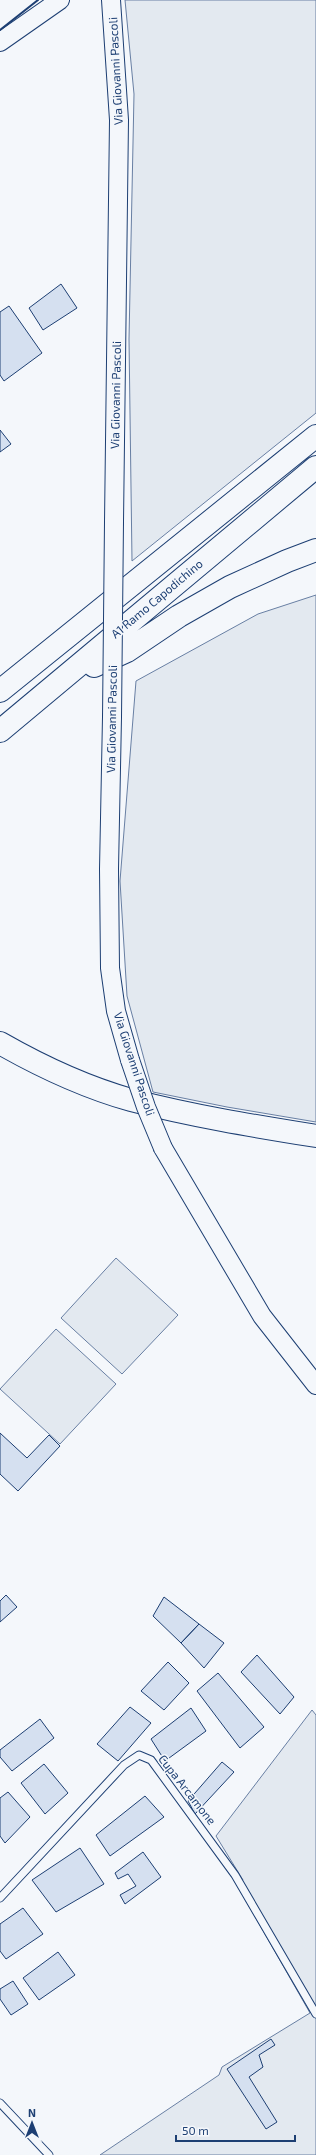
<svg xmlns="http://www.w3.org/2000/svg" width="316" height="2155" viewBox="0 0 316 2155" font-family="'Exo 2',sans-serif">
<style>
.green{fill:#e3e9f0;stroke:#687fa3}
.building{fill:#d5e0f0;stroke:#1d3f73}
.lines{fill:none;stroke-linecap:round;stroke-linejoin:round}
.service-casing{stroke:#1d3f73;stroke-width:9}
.tertiary-casing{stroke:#1d3f73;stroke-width:20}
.motorway-casing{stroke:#1d3f73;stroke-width:24}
.service{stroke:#f4f7fb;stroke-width:7}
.tertiary{stroke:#f4f7fb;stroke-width:18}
.motorway{stroke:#f4f7fb;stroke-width:22}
.tertiary-bridge-casing{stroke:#1d3f73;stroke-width:20;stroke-linecap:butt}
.tertiary-bridge{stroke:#f4f7fb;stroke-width:18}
.wall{stroke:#1d3f73;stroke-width:2}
.labels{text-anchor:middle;stroke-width:3;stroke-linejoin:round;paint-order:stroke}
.street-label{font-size:12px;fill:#1d3f73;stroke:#f4f7fb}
</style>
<rect width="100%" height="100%" fill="#f4f7fb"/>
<path class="green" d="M125,0h191v413l-184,148 -3,-222 5,-245z
M316,595v527l-89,-15 -74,-15 -26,-96 -7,-115 16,-200 122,-67z
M116,1258l62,57 -56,59 -61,-56z
M56,1329l60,55 -56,60 -60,-55z
M312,1710l4,5v440h-216l119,-80 3,-8 88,-54 -73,-128 6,-5 -27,-44z"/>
<path class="building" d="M61,284l16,24 -34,22 -14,-22z
M9,306l33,47 -38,28 -4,-6v-63z
M0,430l11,14 -11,8z
M0,1433l27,25 22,-23 11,11 -42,45 -18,-17z
M6,1595l11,12 -17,15v-21z
M164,1597l35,27 -18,19 -28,-27z
M199,1624l25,19 -20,25 -23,-25z
M257,1655l37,42 -14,17 -39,-42z
M168,1662l21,21 -25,27 -23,-19z
M218,1673l46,54 -24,21 -43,-57z
M130,1707l21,16 -33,38 -21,-17z
M191,1708l15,23 -41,30 -14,-22z
M40,1719l14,19 -42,33 -12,-14v-7z
M222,1762l12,10 -39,42 -7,-13z
M44,1764l24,29 -23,21 -24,-31z
M8,1792l22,25 -25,26 -5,-7v-38z
M145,1796l19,21 -54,39 -14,-21z
M80,1848l24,36 -48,28 -24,-32z
M143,1852l18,25 -36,27 -5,-9 16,-9 -8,-12 -10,5 -3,-6z
M23,1908l20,26 -37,25 -6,-8v-27z
M58,1952l17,23 -36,25 -16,-22z
M13,1981l15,23 -17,11 -11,-16v-10z
M271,2039l4,6 -16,10 4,12 -14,10 28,45 -11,7 -39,-60z"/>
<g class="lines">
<g class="service-casing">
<path id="service" d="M0,1898l124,-133 15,-10 12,5 84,115 81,139
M0,2103l49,52"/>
</g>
<g class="tertiary-casing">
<path id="tertiary" d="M111,0l8,120 -5,402
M0,42l60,-42
M112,717l-3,152 1,99 6,43 14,49
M163,1148l99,168 54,69"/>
</g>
<g class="motorway-casing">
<path id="motorway" d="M94,666l33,-15 52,-35 51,-29 57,-26 29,-11
M0,691l316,-255
M0,731l316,-264
M0,1043c42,24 85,44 131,57 61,16 123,26 185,36"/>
</g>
<use href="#service" class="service"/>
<use href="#tertiary" class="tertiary"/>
<use href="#motorway" class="motorway"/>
<g class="tertiary-bridge-casing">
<path id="tertiary-bridge" d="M112,717l2,-195
M130,1060l16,47 17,41"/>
</g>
<use href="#tertiary-bridge" class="tertiary-bridge"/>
<path class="wall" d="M0,30l38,-30"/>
</g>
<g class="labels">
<g class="street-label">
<text transform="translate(116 71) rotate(-93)" y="4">Via Giovanni Pascoli</text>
<text transform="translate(116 395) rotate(-89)" y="4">Via Giovanni Pascoli</text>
<text transform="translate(157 599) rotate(-40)" y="4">A1 Ramo Capodichino</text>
<text transform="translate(112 719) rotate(-89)" y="4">Via Giovanni Pascoli</text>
<text transform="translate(134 1064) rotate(72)" y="4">Via Giovanni Pascoli</text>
<text transform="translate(187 1790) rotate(52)" y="4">Cupa Arcamone</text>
</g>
</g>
<g transform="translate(32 2123)" stroke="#f4f7fb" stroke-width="3" paint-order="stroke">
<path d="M0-3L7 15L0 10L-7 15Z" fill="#1d3f73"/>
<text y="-6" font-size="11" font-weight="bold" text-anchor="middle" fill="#1d3f73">N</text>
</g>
<path d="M176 2135v6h119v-6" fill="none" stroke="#1d3f73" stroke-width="2"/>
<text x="182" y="2135" font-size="12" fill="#1d3f73" stroke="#f4f7fb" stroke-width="3" paint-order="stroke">50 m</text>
</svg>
